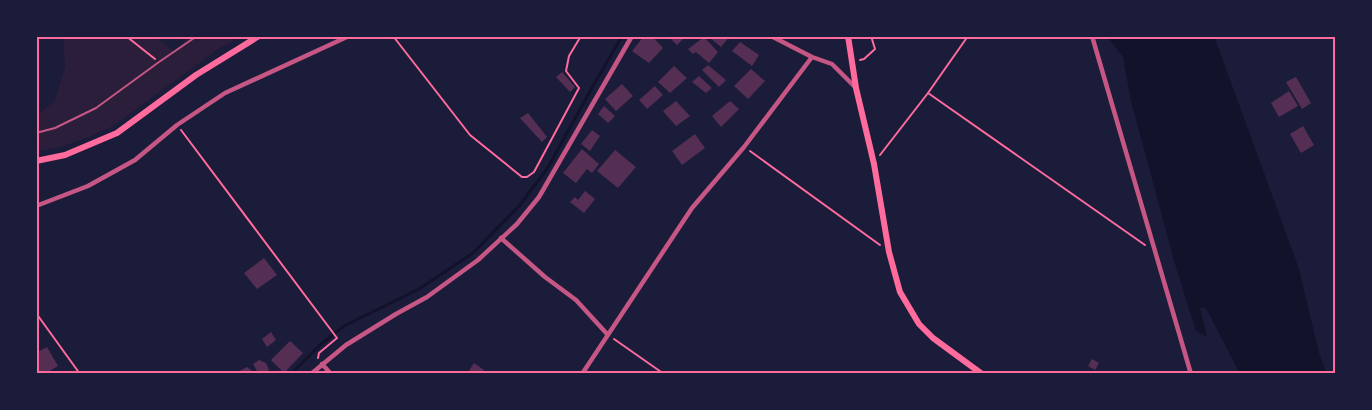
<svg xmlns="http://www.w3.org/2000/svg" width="1372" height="410" viewBox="0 0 1372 410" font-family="'DejaVu Sans',sans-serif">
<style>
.green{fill:#2a1e3b}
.water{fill:#12122b}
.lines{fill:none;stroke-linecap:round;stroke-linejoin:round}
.stream{stroke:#12122b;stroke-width:3}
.building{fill:#542f53}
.path{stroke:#ff6b9d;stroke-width:2}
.service{stroke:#c65784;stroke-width:2}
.minor{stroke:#c65784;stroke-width:4.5}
.secondary{stroke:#ff6b9d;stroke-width:6}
.neatline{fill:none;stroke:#ff6b9d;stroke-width:2}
</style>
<rect width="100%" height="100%" fill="#1b1b3a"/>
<path class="green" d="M63,36h91l20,15 16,-15h52l-24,13 -105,77 -24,11 -29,10 -24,5v-36l19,-15 10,-34z"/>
<path class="water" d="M1107,36h107l85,233 20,84 8,21h-87l-34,-66h-6l7,29 -11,-6 -21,-67 -44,-163 -8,-44z"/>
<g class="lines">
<path class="stream" d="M291,374l28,-28 25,-20 75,-37 54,-36 46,-47 28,-37 46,-83 29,-50"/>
</g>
<path class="building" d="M644,36h8l11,12 -14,15 -17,-12z
M668,36h18l-9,9z
M708,36h22l-9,11z
M704,37l14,15 -9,11 -13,-11 -3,2 -5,-5z
M740,42l19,13 -7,11 -20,-15z
M708,65l18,15 -7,7 -17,-17z
M674,66l13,12 -17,15 -12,-11z
M751,69l14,12 -17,18 -14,-13z
M562,72l13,15 -5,5 -14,-15z
M699,76l13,12 -6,5 -14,-11z
M1296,77l15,26 -9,6 -16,-27z
M622,84l11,12 -17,15 -11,-12z
M655,86l8,9 -16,14 -8,-9z
M1289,91l9,15 -19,11 -8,-14z
M676,101l14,15 -14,10 -13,-15z
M730,101l9,8 -18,18 -9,-11z
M604,106l11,10 -7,7 -10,-9z
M528,113l19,24 -5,5 -22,-24z
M1303,126l11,19 -13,8 -11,-19z
M592,130l8,6 -10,15 -9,-7z
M695,134l10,14 -23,17 -10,-14z
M582,149l17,15 -7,9 -5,-4 -11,14 -13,-10z
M615,150l21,17 -18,21 -21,-17z
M585,191l10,8 -11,14 -14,-11 5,-5 3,3z
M264,258l13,17 -20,14 -13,-16z
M271,332l5,8 -9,7 -5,-8z
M290,341l13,12 -19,20 -13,-13z
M47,347l11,19 -13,8h-9v-21z
M1092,359l7,4 -4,7 -7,-4z
M259,360l7,3 3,7 -5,4 -7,-3 -4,-7z
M474,363l10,7 -2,4h-15z
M247,367l9,7h-22z"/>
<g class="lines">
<path class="path" d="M126,36l29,23
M393,36l77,99 52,42h5l7,-5 45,-84 -13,-17 3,-15 12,-20
M860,60l4,-1 11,-10 -4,-13
M928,93l217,152
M181,130l156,208 -18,15 -1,5
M750,151l130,94
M880,155l48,-62 40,-57
M36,313l44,61
M614,339l50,35"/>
<path class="service" d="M36,133l19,-5 41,-20 63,-46 38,-26"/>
<path class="minor" d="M771,36l41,21 20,7 24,24
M1092,36l99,338
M36,206l52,-20 47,-26 42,-35 48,-32 124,-57
M501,238l44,39 31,23 32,35
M322,364l9,10
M311,374l35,-29 50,-31 31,-17 51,-37 39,-36 22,-27 93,-161
M582,374l110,-166 52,-61 68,-90"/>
<path class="secondary" d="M848,36l8,52 18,76 15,88 11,40 19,32 14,14 49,36
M36,161l29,-6 52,-22 79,-58 63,-39"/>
</g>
<rect width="1372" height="410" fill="none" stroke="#1b1b3a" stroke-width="75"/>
<rect x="38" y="38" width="1296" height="334" class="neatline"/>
</svg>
